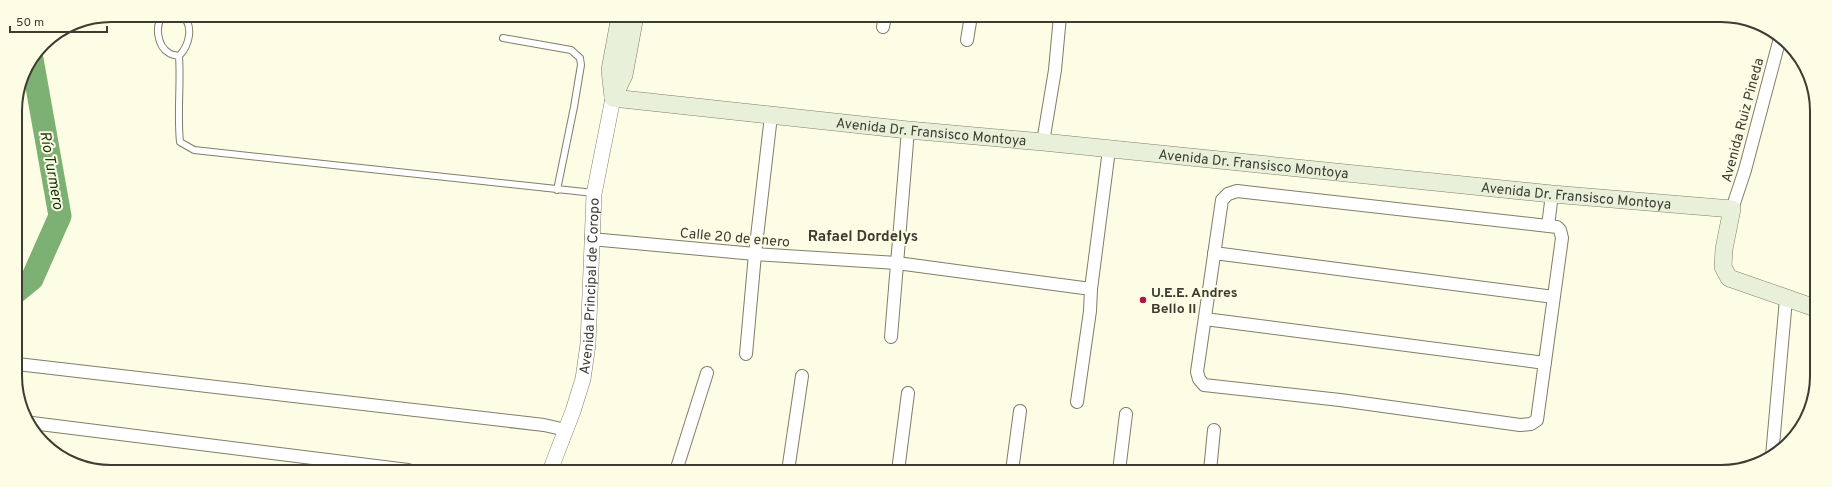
<svg xmlns="http://www.w3.org/2000/svg" width="1832" height="487" viewBox="0 0 1832 487" font-family="Overpass,sans-serif">
<style>
.lines{fill:none;stroke-linecap:round;stroke-linejoin:round}
.river{stroke:#7cb173;stroke-width:23}
.service-casing{stroke:#807e6a;stroke-width:8}
.minor-casing{stroke:#807e6a;stroke-width:14}
.tertiary-casing{stroke:#807e6a;stroke-width:16}
.secondary-casing{stroke:#807e6a;stroke-width:18}
.service{stroke:#fff;stroke-width:6}
.minor{stroke:#fff;stroke-width:12}
.tertiary{stroke:#fff;stroke-width:15}
.secondary{stroke:#e9f0da;stroke-width:17}
.poi-dot{fill:#ab1642;stroke:#fdfce4;stroke-width:1.5}
.labels{text-anchor:middle;stroke-width:4;stroke-linejoin:round;paint-order:stroke}
.street-label{font-size:14px;fill:#3d3c33;stroke:#fdfce4}
.poi-label{font-size:14px;font-weight:bold;fill:#3d3c33;stroke:#fdfce4;text-anchor:start}
.water-label{font-size:15px;font-style:italic;fill:#13370c;stroke:#fdfce4}
.neighbourhood-label{font-size:15px;font-weight:bold;fill:#3d3c33;stroke:#fdfce4}
.rim{fill:none;stroke:#3d3c33;stroke-width:2}
</style>
<rect width="100%" height="100%" fill="#fdfce4"/>
<g class="lines">
<path class="river" d="M16,292l16,-13 28,-63 -28,-157"/>
<g class="service-casing">
<path id="service" d="M164,15c-10,9 -7,31 5,38 2,2 7,2 10,3
M503,38l68,12 9,8 1,7 -7,42 -17,83
M179,56c2,29 -2,57 1,86l14,8 400,43
M179,56c10,-10 16,-31 2,-41"/>
</g>
<g class="minor-casing">
<path id="minor" d="M883,27l2,-11
M967,40l4,-24
M1043,142l12,-72 5,-54
M1237,191l320,36 3,3 2,8 -25,182 -6,4 -11,1 -180,-25 -136,-15 -5,-6 -2,-7 25,-172 6,-6z
M1732,209l13,-39 35,-132
M1548,226l4,-32
M591,239l164,15 142,9 194,26
M1214,253l340,44
M1205,319l340,44
M891,337l17,-207
M746,354l9,-100 16,-138
M17,364l527,61 22,5
M1077,402l13,-91 1,-22 18,-139
M32,423l376,47
M1772,456l14,-157
M676,471l31,-98
M788,471l14,-95
M898,471l10,-78
M1012,471l8,-60
M1119,471l7,-57
M1210,471l4,-41"/>
</g>
<g class="tertiary-casing">
<g id="tertiary">
<path id="s1" d="M550,471l23,-60 10,-32 5,-35 6,-150 19,-96"/>
</g>
</g>
<g class="secondary-casing">
<g id="secondary">
<path d="M613,97l-3,-27 10,-54"/>
<path id="s2" d="M613,98l295,32 135,12 509,52 180,15 -8,40 -1,18 6,11 86,30"/>
<path d="M613,98l11,-23 11,-59"/>
</g>
</g>
<use href="#service" class="service"/>
<use href="#minor" class="minor"/>
<use href="#tertiary" class="tertiary"/>
<use href="#secondary" class="secondary"/>
</g>
<circle class="poi-dot" cx="1143" cy="300" r="4"/>
<g class="labels">
<g class="street-label">
<text transform="translate(1742 120) rotate(-75)" y="5">Avenida Ruiz Pineda</text>
<text dy="5" stroke="none"><textPath href="#s2" startOffset="320">Avenida Dr. Fransisco Montoya</textPath></text>
<text dy="5" stroke="none"><textPath href="#s2" startOffset="644">Avenida Dr. Fransisco Montoya</textPath></text>
<text dy="5" stroke="none"><textPath href="#s2" startOffset="968">Avenida Dr. Fransisco Montoya</textPath></text>
<text transform="translate(735 237) rotate(5)" y="5">Calle 20 de enero</text>
<text dy="5" stroke="none"><textPath href="#s1" startOffset="191">Avenida Principal de Coropo</textPath></text>
</g>
<g class="poi-label">
<text x="1151" y="297">U.E.E. Andres<tspan x="1151" dy="16">Bello II</tspan></text>
</g>
<g class="water-label">
<text transform="translate(52 170) rotate(80)" y="5">Río Turmero</text>
</g>
<g class="neighbourhood-label">
<text x="863" y="241">Rafael Dordelys</text>
</g>
</g>
<path d="M0 0H1832V487H0ZM111 22H1721A89 89 0 0 1 1810 111V376A89 89 0 0 1 1721 465H111A89 89 0 0 1 22 376V111A89 89 0 0 1 111 22Z" fill="#fdfce4" fill-rule="evenodd"/>
<path class="rim" d="M111 22H1721A89 89 0 0 1 1810 111V376A89 89 0 0 1 1721 465H111A89 89 0 0 1 22 376V111A89 89 0 0 1 111 22Z"/>
<path d="M10 26v6h97v-6" fill="none" stroke="#3d3c33" stroke-width="2"/>
<text x="16" y="26" font-size="12" fill="#3d3c33" stroke="#fdfce4" stroke-width="3" paint-order="stroke">50 m</text>
</svg>
